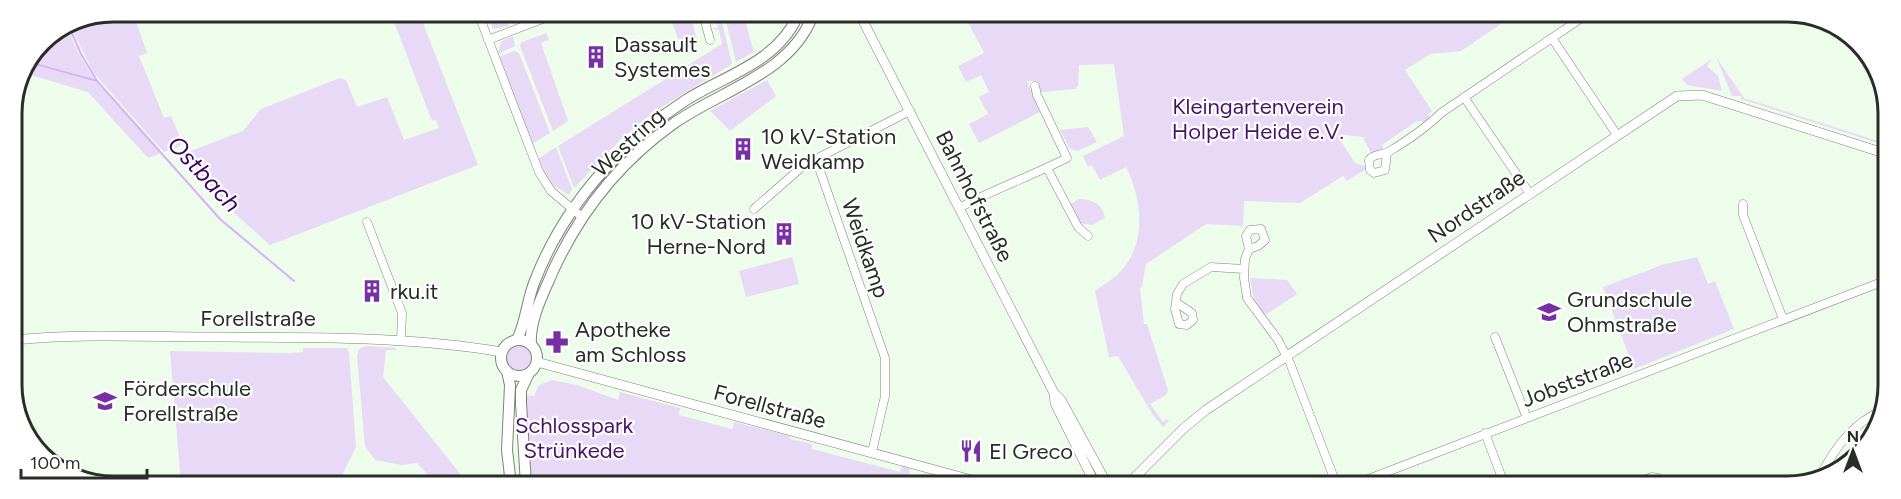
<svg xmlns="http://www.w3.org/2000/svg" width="1901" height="499" viewBox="0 0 1901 499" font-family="Figtree,sans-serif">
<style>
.green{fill:#e8d9f6}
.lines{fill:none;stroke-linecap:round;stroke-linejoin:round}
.stream{stroke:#d9b1fb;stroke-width:2}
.minor-casing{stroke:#7a8777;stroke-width:9}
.tertiary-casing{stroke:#7a8777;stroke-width:10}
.secondary-casing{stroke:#7a8777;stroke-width:12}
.minor{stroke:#fff;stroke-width:8}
.tertiary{stroke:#fff;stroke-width:9}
.secondary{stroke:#fff;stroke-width:10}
.labels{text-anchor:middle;stroke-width:4.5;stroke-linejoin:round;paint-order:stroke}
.poi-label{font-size:22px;fill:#282e27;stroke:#fff;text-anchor:start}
.park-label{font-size:22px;fill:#481368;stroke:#fff}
.street-label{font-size:22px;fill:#282e27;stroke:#fff}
.water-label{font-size:24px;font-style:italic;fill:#3d035c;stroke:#fff}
.rim{fill:none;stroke:#282e27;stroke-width:3}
</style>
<rect width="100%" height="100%" fill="#eefceb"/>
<path class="green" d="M1514,15l-53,36 -31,3 -25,16 27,41 -4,3 3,5 -5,3 -9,-1 -35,24 2,6 -13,2 -8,-16 -18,-2 -7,2 17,26 10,3 1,3 -19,12 -4,-5 -43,27 -56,-2 -1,25 -37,-2 -60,40 -4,22 -2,3 4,35h3l21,66 -2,5 -16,9 13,18 4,-3 2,2 -6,6 -10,-12 -35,-59 -9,1 -14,-66c8,-6 19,-12 26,-20 26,-28 21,-73 5,-104l-26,13 -8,-15 -4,2 -5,-11 41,-20 -10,-72 -35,1 -1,21 -3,3 -33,3 -6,-11h-9l13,31 -61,31 -10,-19 19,-10 -9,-17 10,-5 -8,-17 -15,7 -8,-16 26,-13 -18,-35 2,-1z
M744,17l10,35 -18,10 -11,-45z
M421,18l57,147 -208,80 -37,-33 -50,-58 60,-23 18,-22 79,-31 6,2 11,27 30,-10 17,43 35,-12 -3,-8 -4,1 -39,-102z
M486,18h20l3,8 -15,3z
M670,18h21l6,21 -15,9z
M716,18h5l11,46 -77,47 -34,28 -47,49 -16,-42 164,-102 -3,-14 -7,-1 6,-2z
M135,19l12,34 -8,3 25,62 7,-2 11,26 -2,4 -16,6 -71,-80 -24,-49 6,-3z
M66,25l11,25 17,29 -61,-17 9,-21z
M546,33l3,7 -8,3 27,78 -15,10 -33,-85 2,-4z
M513,36l2,10 -17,8 3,-12z
M514,51l5,2 31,80 -18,11 -33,-87z
M1716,57l28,41 143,46v2l-146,-47v-3h-9z
M1712,59l-5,7 11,10 4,15 -35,-6 -5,-6z
M32,64l64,18 65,71 -13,5 -60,-66 -61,-18z
M767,80l9,16 -46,35 -20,-20z
M1088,127l9,15 -20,9 -7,-2 -10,-19z
M556,147l16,42 -3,6 -19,-12 -12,-24z
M1079,199c13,0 24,5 26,19l-13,7 -13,-2 -10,-18z
M792,257l7,27 -53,13 -7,-26z
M1697,257l11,27 7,-3 19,48 -100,40 -31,-82 59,-22z
M1250,278l37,2 10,14 -33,22 -10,-16z
M507 358a13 13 0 1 1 26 0a13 13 0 1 1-26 0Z
M366,346l30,2v2h-10l-3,27 86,108h-31l-21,-22 -15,2 -27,-5 -10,-14 -8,-90 2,-7z
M303,348h44l2,5 7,94 -19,38h-156l-11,-134 119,2 14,-1z
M552,380l25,5 41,15 2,-8 60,16 -1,7 53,14 2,-7 56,14v3l22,5v5l88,23 2,-7 8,2 -1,8 22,5 2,-7 37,13 -439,-1 -8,-90 11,1 5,-11z"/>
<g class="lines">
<path class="stream" d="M68,24l13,30 16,27 123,138 74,62
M32,63l65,18"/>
<g class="minor-casing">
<path id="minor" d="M480,18l59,154 12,19 31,26
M704,18l6,22
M1552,38l65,97
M488,40l57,-22
M1464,97l66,97
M1387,153l-2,17 -11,3 -4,-3 -1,-10c5,-7 13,-4 21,-9 18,-11 36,-23 51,-38l145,-98
M816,159l69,199v38l-13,56
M1047,168l31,59 10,9
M1743,204v11l40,104
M959,208c36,-19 72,-32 108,-50l-30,-63 -2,-9
M754,209l50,-44 106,-54
M367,222l35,91 -1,27
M1249,249l9,-3 7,-6 -4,-11 -11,1 -4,6 3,13 -4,10 -1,19 3,20 31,42 12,23 47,123
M1177,303l15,10 1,7 -6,5 -8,-1 -4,-15 2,-15 6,-10 28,-17 33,2
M1495,337l32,81
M1485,433l20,53
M1820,476c15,-28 33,-54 64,-66
M1350,486l537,-206
M1625,487l27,-10 6,1 4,9"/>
</g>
<g class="tertiary-casing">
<path id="tertiary" d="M861,17l193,376 7,7 47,86
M14,340c69,-7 140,-3 210,-3 93,1 186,-1 278,15
M537,362l457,124
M1054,393l1,10 41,83
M1126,486l58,-58 22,-18 471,-314 25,-1 185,59"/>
</g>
<g class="secondary-casing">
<path id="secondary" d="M517,340c9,-18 10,-39 17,-57 18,-47 46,-89 81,-125 21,-22 45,-41 71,-58 38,-24 91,-38 111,-83
M501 358a18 18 0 1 1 36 0a18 18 0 1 1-36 0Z
M531,345c-2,-25 13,-53 22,-74 27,-59 68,-110 120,-147 46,-33 117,-50 139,-107
M507,371l3,14 -3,65 4,35
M526,485l-5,-82v-13l8,-17"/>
</g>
<use href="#minor" class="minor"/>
<use href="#tertiary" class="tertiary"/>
<use href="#secondary" class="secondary"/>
</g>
<defs>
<g id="building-bare" transform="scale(1.8)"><path d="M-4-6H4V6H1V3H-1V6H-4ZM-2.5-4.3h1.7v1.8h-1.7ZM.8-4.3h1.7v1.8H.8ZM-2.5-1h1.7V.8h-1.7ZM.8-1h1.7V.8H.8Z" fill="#7630a3" stroke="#fff" stroke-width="2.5" paint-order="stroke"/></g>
<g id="school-bare" transform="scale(1.8)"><path d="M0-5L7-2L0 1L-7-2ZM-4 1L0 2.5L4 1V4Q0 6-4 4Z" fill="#7630a3" stroke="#fff" stroke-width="2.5" paint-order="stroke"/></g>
<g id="pharmacy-bare" transform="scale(1.8)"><path d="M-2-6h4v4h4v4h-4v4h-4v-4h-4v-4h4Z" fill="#7630a3" stroke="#fff" stroke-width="2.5" paint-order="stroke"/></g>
<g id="restaurant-bare" transform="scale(1.8)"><path d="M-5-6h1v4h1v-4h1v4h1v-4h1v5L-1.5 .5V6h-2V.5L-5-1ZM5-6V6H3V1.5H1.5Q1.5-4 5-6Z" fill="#7630a3" stroke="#fff" stroke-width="2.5" paint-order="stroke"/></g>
</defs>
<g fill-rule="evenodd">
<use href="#building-bare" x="596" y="57"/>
<use href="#building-bare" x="743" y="149"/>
<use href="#building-bare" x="784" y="234"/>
<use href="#building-bare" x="372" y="291"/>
<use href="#school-bare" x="1549" y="312"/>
<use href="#pharmacy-bare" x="557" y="342"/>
<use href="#school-bare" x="105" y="401"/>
<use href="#restaurant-bare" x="971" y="451"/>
</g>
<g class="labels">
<g class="poi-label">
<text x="614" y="52">Dassault<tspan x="614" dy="25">Systemes</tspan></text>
<text x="761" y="144">10 kV-Station<tspan x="761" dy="25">Weidkamp</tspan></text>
<text x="766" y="229" text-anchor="end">10 kV-Station<tspan x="766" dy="25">Herne-Nord</tspan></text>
<text x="390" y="299">rku.it</text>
<text x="1567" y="307">Grundschule<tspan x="1567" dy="25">Ohmstraße</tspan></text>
<text x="575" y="337">Apotheke<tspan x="575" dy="25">am Schloss</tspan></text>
<text x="123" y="396">Förderschule<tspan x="123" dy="25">Forellstraße</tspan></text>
<text x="989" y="459">El Greco</text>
</g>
<g class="park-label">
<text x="1258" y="114">Kleingartenverein<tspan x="1258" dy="25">Holper Heide e.V.</tspan></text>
<text x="574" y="433">Schlosspark<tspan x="574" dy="25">Strünkede</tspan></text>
</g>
<g class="street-label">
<text transform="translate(628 142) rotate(-43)" y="8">Westring</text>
<text transform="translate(975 196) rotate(63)" y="8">Bahnhofstraße</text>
<text transform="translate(1476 206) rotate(-34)" y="8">Nordstraße</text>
<text transform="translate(866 248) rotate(71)" y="8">Weidkamp</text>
<text x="258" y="326">Forellstraße</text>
<text transform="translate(1577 379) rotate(-21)" y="8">Jobststraße</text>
<text transform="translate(770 406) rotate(15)" y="8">Forellstraße</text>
</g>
<g class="water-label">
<text transform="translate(204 174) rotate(47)" y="8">Ostbach</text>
</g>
</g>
<path d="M0 0H1901V499H0ZM113 22H1787A91 91 0 0 1 1878 113V385A91 91 0 0 1 1787 476H113A91 91 0 0 1 22 385V113A91 91 0 0 1 113 22Z" fill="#fff" fill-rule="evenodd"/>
<path class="rim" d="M113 22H1787A91 91 0 0 1 1878 113V385A91 91 0 0 1 1787 476H113A91 91 0 0 1 22 385V113A91 91 0 0 1 113 22Z"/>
<g transform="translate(1853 451)" stroke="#ffffff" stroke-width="4.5" paint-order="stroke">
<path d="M0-4.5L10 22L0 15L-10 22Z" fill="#282e27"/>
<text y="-9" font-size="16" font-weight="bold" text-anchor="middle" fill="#282e27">N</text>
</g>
<path d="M21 469v9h126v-9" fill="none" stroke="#282e27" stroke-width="3"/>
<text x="30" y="469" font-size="18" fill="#282e27" stroke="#ffffff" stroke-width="4.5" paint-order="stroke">100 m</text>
</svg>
